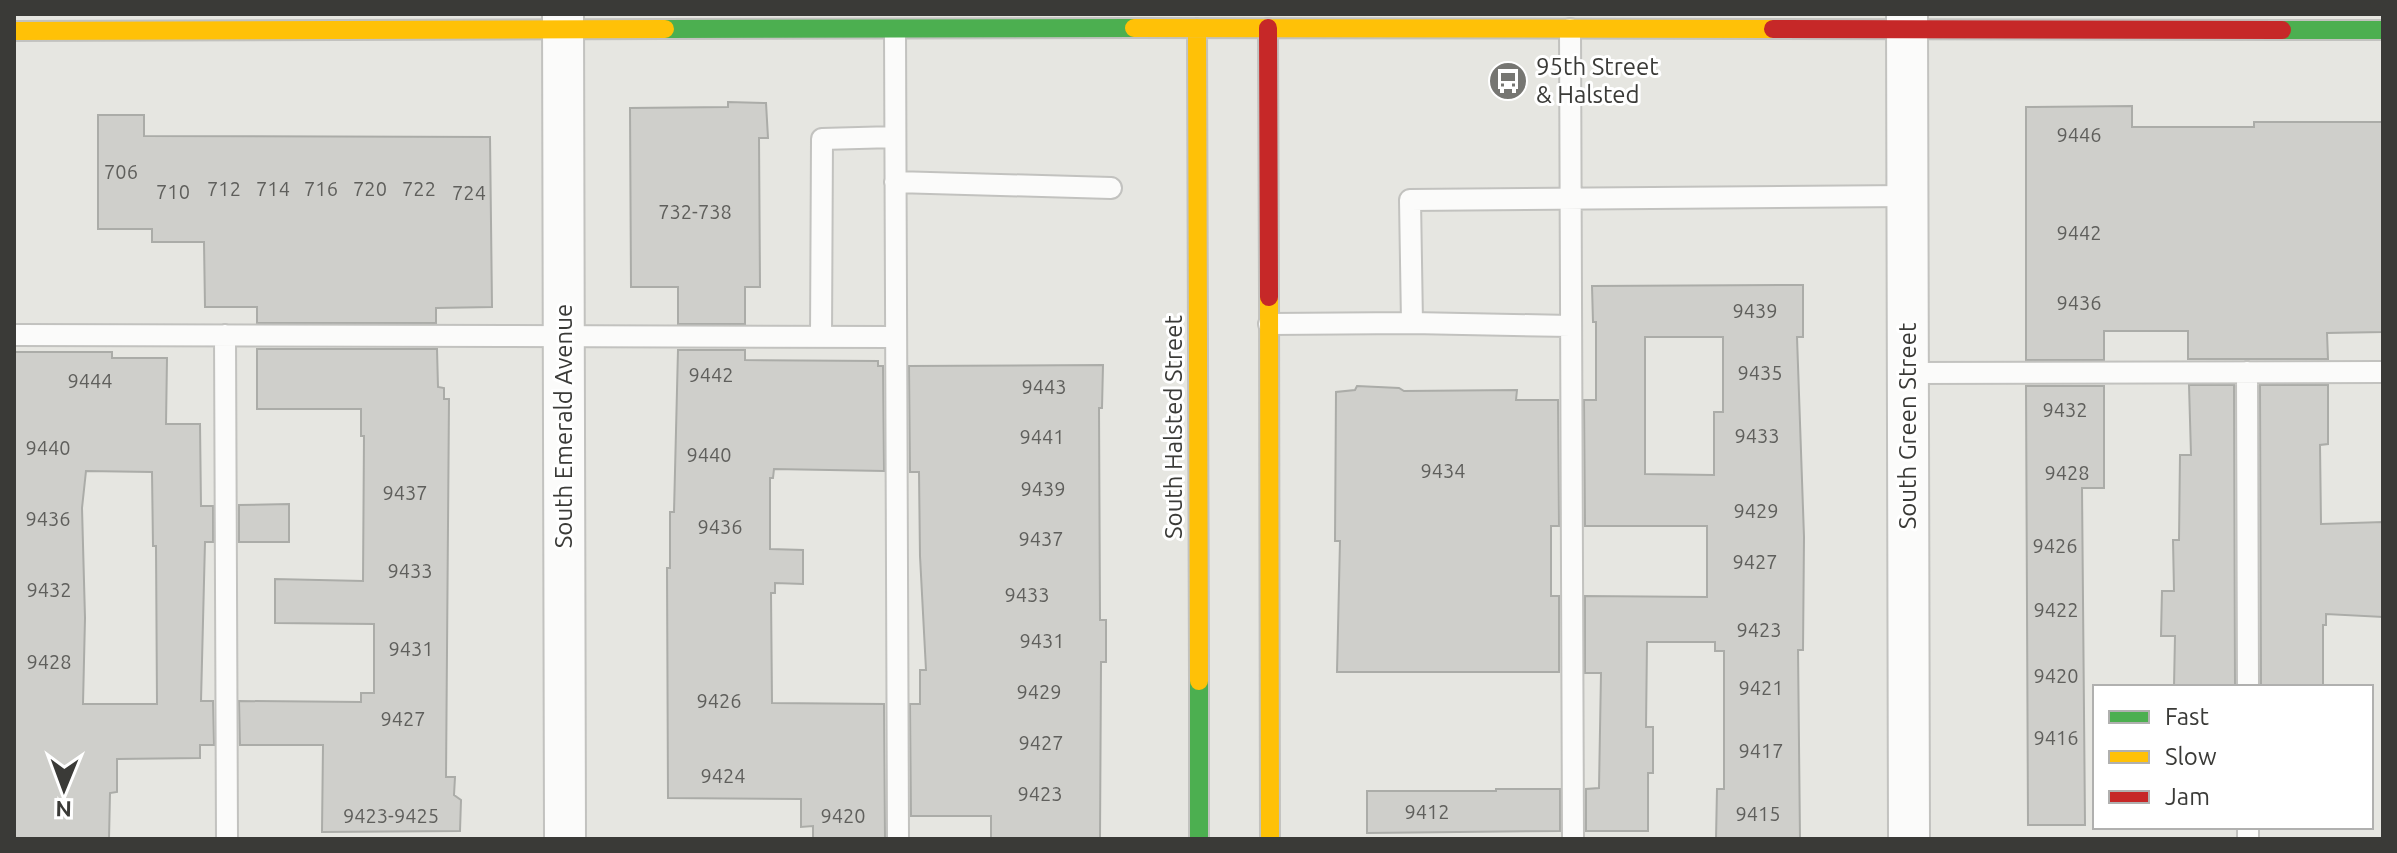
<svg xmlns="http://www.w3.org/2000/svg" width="2397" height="853" viewBox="0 0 2397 853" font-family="Ubuntu,sans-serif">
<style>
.building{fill:#cfcfcb;stroke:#abaca8;stroke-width:2;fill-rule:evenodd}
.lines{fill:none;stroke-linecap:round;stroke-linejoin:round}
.lane-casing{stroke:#c2c2bf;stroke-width:24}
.street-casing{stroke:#c2c2bf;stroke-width:44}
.fast-casing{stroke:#c2c2bf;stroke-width:22}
.slow-casing{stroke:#c2c2bf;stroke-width:22}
.jam-casing{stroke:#c2c2bf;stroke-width:22}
.lane{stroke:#fbfbfa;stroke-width:20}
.street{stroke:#fbfbfa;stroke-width:40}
.fast{stroke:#4caf50;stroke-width:18}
.slow{stroke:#ffc107;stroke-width:18}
.jam{stroke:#c62828;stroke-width:18}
.labels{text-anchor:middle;stroke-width:6;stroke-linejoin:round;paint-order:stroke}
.number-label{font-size:20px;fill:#5f5f5c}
.poi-label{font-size:24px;fill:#3a3a37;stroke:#fff;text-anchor:start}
.street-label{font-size:24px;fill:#3a3a37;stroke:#fff}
</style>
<rect width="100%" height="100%" fill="#e6e6e1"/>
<path class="building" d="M728,102l38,1 2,35h-9l1,149h-15v37h-67v-37h-47l-1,-179 98,-1z
M2132,106v21h122v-5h129v210l-56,1 1,26h-140v-28h-84v29h-78v-253z
M98,115h46v21l346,1 2,170 -56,1v15h-179v-16h-52l-1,-65h-52v-13h-54z
M1803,285v52h-6l7,200 -1,113h-5l2,189h-84l1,-50h7v-138h-9v-9h-68l-1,85h7v46h-5v58h-62v-42l13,-1 2,-115h-16v-77l122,1v-71h-122l-1,-126h12v-78h-3l-1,-36zM1645,337h78v75h-9v63l-69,-1z
M257,349h180l1,38 6,1v11h5l-3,378h9l-1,18 7,5 -1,31 -138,1 1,-87h-83l-1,-44 122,1v-9h13v-69l-99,-1v-44l88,2 1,-145h-3v-27h-104z
M678,350h67v10l133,1v5h5l1,105 -110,-2 -1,9h-3v71l33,1v34l-28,-1v10h-4l1,110 112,1 1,135h-72v-13l-12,1v-28l-133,-1 -1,-230h3v-56h4z
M14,352h98v6h55l-1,66h34l1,82h12v36h-8l-4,159h12l1,44h-14v13l-83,1v33l-7,1 -1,46h-95zM86,471l66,1 1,74h3l1,158h-74l2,-86 -3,-110z
M1103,365l-1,43h-3l1,212h6v42h-5l-1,177h-109v-23h-80l-1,-112h10v-34h6l-6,-114 -1,-84h-9l-1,-106z
M2189,385h45l1,302h-61l1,-51h-14l1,-45h12l-1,-51h6l1,-85h11z
M2260,385h68v59l-8,1 1,79 62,-2v95l-57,-3v11h-3v62h-62z
M1357,386l42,2 5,3 113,-1 -1,10h42l1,126h-8v70h8v76h-222l3,-131h-5l1,-149 19,-2z
M2026,386h78v102h-22l3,337h-57z
M289,504v38h-50v-37z
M1496,789h64v42l-193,2v-42h129z"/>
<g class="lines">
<g class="lane-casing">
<path id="lane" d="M1570,29l3,810
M895,30l3,809
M895,182l216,6
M1269,324l143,-1
M1570,326l-158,-3 -2,-123 498,-4
M14,335l882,2
M225,335l2,504
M821,337l1,-198 73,-2
M2247,372l1,315
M1908,373l475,-1
M2248,827v12"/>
</g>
<g class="street-casing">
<path id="street" d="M563,14l2,825
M1907,14l2,825"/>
</g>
<g class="fast-casing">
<path id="fast" d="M665,29l469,-1
M2282,30h101
M1199,681v158"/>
</g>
<g class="slow-casing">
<path id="slow" d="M1134,28l639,1
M1197,28l2,653
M14,31l651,-2
M1269,297l1,542"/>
</g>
<g class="jam-casing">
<path id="jam" d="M1268,28l1,269
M1773,29l509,1"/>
</g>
<use href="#lane" class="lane"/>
<use href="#street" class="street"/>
<use href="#fast" class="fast"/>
<use href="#slow" class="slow"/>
<use href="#jam" class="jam"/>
</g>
<defs>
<g id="bus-disc" transform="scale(2)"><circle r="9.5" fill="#767672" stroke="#fff"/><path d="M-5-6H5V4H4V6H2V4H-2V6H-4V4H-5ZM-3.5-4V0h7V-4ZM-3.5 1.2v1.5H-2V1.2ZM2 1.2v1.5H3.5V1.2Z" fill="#fff"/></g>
</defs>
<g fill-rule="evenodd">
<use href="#bus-disc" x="1508" y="81"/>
</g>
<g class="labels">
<g class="number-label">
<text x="2079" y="142">9446</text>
<text x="121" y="179">706</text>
<text x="224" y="196">712</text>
<text x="273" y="196">714</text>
<text x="321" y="196">716</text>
<text x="370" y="196">720</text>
<text x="419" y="196">722</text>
<text x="173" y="199">710</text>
<text x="469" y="200">724</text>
<text x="695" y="219">732-738</text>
<text x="2079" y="240">9442</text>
<text x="2079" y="310">9436</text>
<text x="1755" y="318">9439</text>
<text x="1760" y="380">9435</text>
<text x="711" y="382">9442</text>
<text x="90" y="388">9444</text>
<text x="1044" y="394">9443</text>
<text x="2065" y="417">9432</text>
<text x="1757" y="443">9433</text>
<text x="1042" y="444">9441</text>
<text x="48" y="455">9440</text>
<text x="709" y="462">9440</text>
<text x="1443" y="478">9434</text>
<text x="2067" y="480">9428</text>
<text x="1043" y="496">9439</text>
<text x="405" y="500">9437</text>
<text x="1756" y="518">9429</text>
<text x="48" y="526">9436</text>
<text x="720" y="534">9436</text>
<text x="1041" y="546">9437</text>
<text x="2055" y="553">9426</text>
<text x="1755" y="569">9427</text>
<text x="410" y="578">9433</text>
<text x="49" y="597">9432</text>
<text x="1027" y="602">9433</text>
<text x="2056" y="617">9422</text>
<text x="1759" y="637">9423</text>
<text x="1042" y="648">9431</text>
<text x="411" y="656">9431</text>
<text x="49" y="669">9428</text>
<text x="2056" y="683">9420</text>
<text x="1761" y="695">9421</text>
<text x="1039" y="699">9429</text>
<text x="719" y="708">9426</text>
<text x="403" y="726">9427</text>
<text x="2056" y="745">9416</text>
<text x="1041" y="750">9427</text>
<text x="1761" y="758">9417</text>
<text x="723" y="783">9424</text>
<text x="1040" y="801">9423</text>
<text x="1427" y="819">9412</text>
<text x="1758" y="821">9415</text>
<text x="391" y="823">9423-9425</text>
<text x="843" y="823">9420</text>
</g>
<g class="poi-label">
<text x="1536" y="75">95th Street<tspan x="1536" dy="28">&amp; Halsted</tspan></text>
</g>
<g class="street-label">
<text transform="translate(564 426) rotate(-90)" y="8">South Emerald Avenue</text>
<text transform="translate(1908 426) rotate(-90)" y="8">South Green Street</text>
<text transform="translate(1174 427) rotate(-90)" y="8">South Halsted Street</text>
</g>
</g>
<rect width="2397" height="853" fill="none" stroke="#3a3a37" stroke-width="32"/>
<rect x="2093" y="685" width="280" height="144" fill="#ffffff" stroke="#b0b0af" stroke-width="2"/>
<rect x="2109" y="711" width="40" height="12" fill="#4caf50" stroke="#b0b0af" stroke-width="2"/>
<text x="2165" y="725" font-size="24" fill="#3a3a37">Fast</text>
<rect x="2109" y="751" width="40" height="12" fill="#ffc107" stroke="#b0b0af" stroke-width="2"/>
<text x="2165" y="765" font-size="24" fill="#3a3a37">Slow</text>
<rect x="2109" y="791" width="40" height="12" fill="#c62828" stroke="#b0b0af" stroke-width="2"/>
<text x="2165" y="805" font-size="24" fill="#3a3a37">Jam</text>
<g transform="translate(64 789) rotate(181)" stroke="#ffffff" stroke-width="6" paint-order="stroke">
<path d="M0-6L14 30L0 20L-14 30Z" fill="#3a3a37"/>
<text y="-12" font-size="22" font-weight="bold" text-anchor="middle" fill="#3a3a37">N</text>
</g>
</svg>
